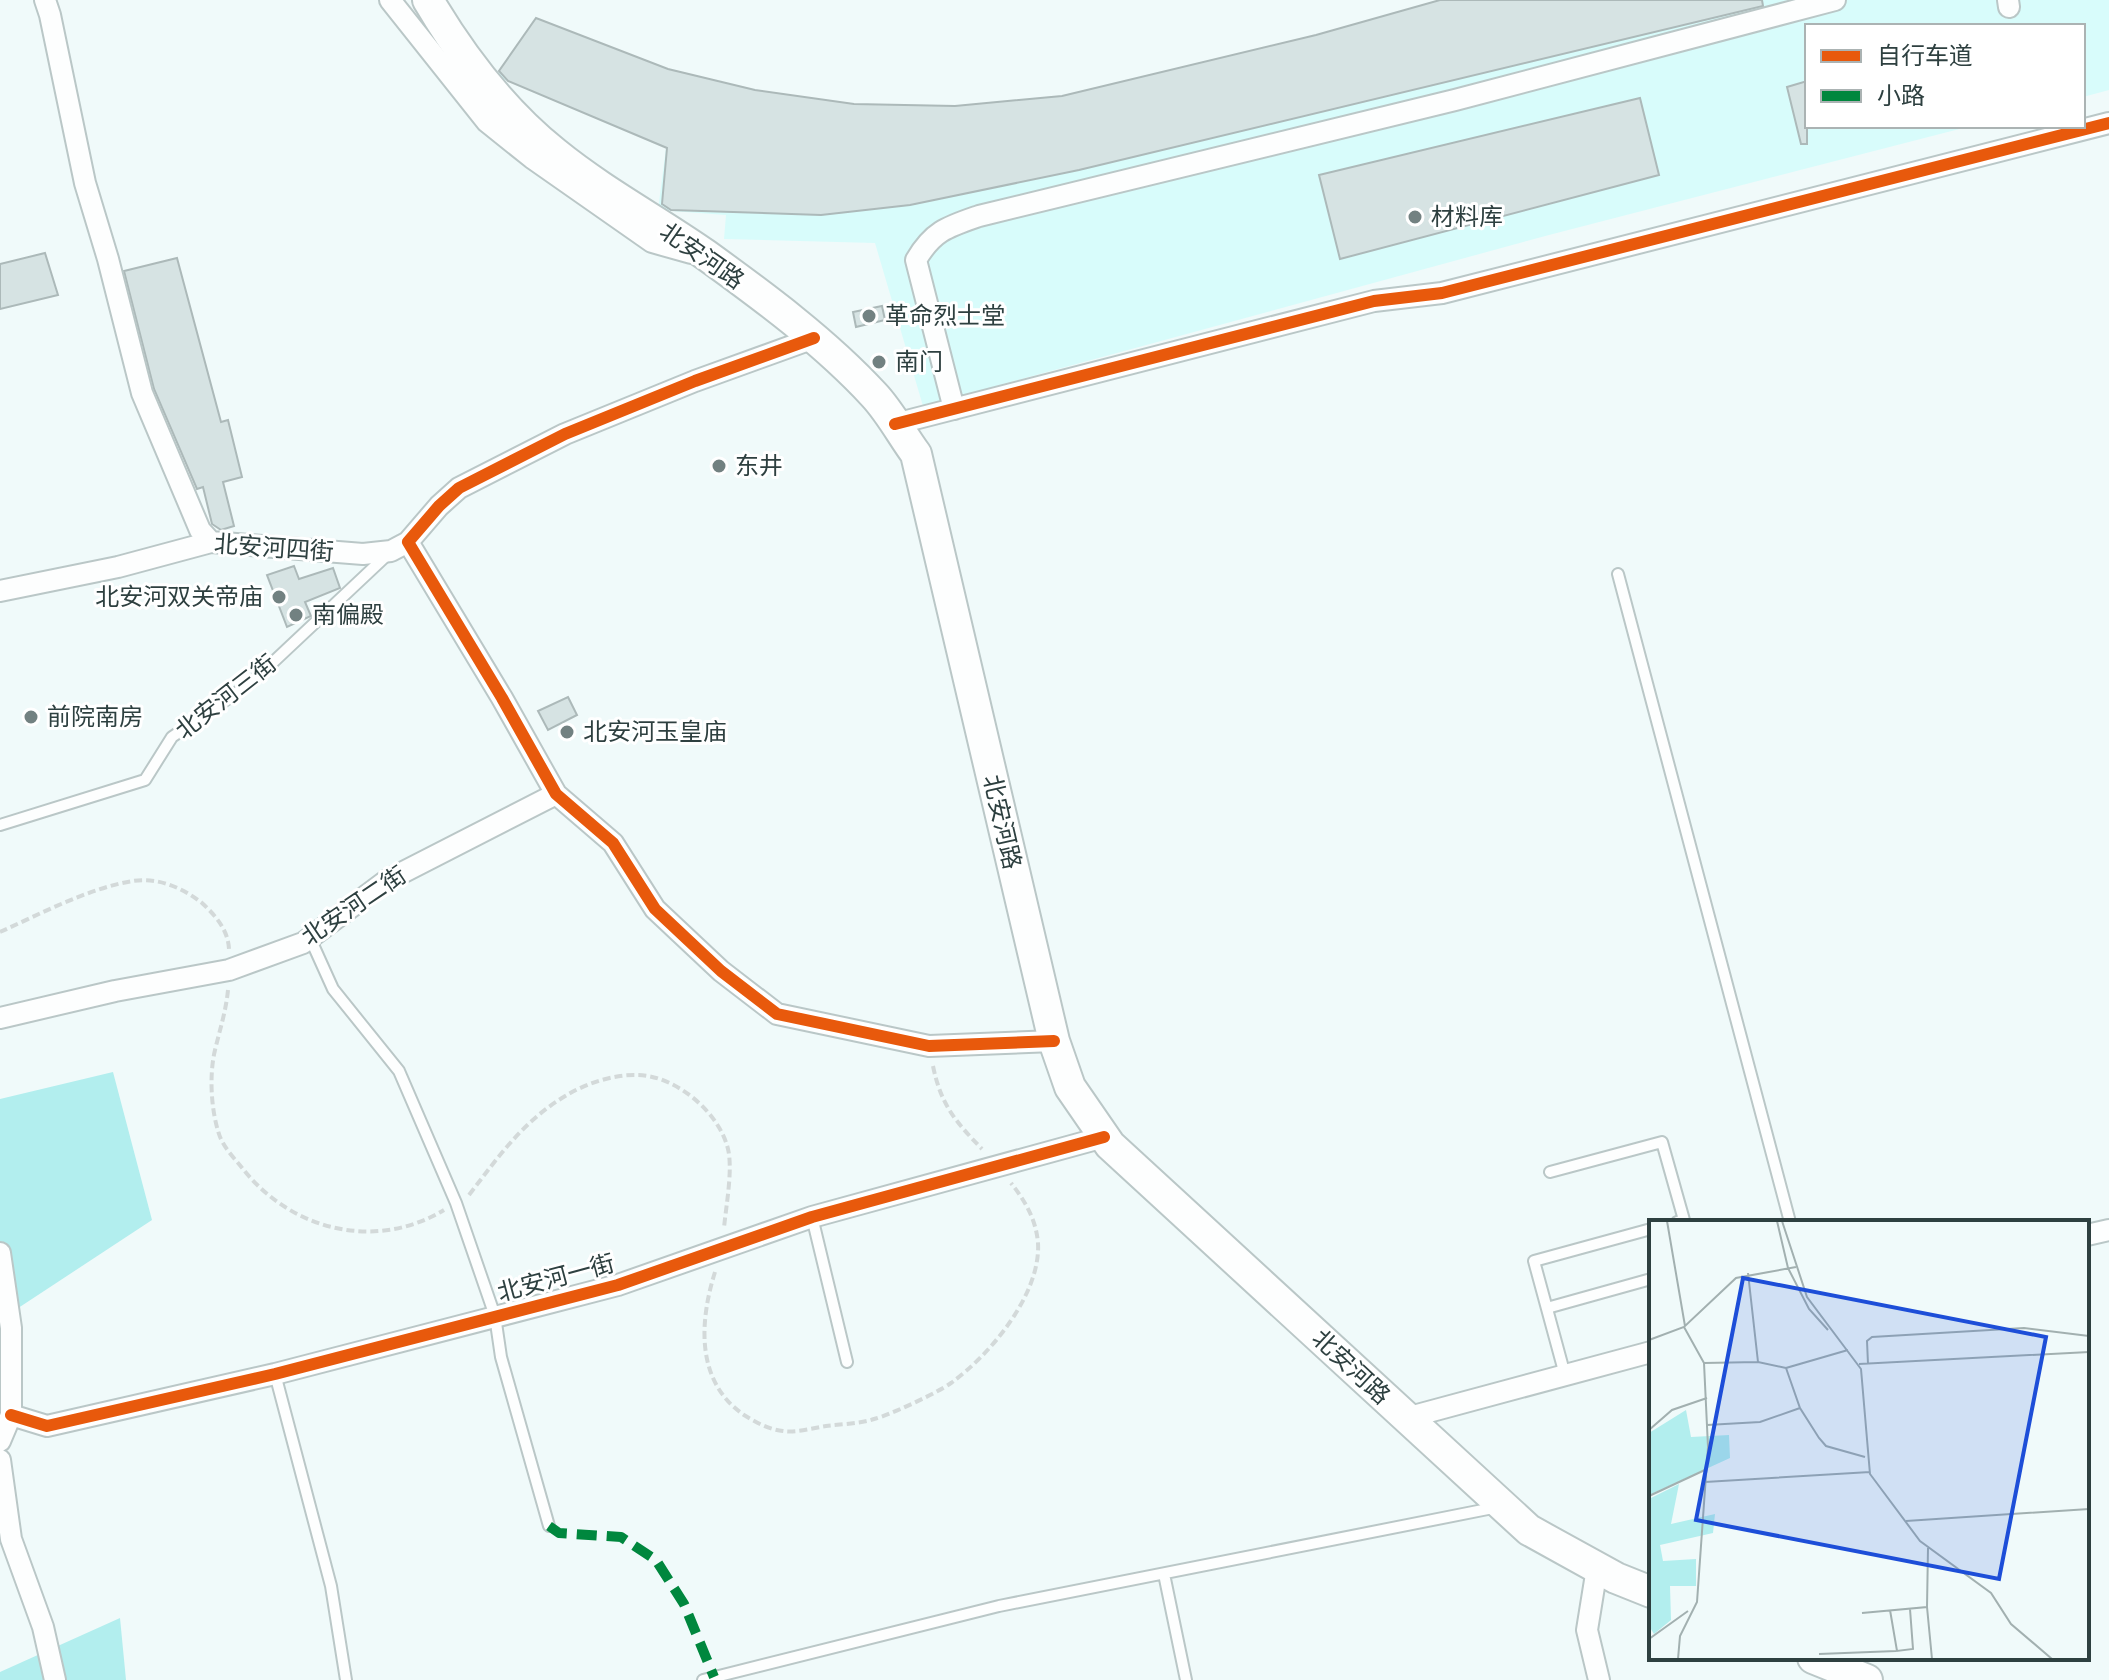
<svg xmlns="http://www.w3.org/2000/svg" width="2109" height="1680" viewBox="0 0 2109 1680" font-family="Quicksand,'Noto Sans SC',sans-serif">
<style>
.built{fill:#d8fcfb}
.green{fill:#b2eeee}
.building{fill:#d6e3e3;stroke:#acb9b9;stroke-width:2}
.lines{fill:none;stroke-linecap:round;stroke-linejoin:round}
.service-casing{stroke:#bac7c7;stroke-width:14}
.minor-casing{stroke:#bac7c7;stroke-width:24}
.secondary-casing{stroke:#bac7c7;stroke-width:34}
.path{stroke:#d3d9d9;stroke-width:4;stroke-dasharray:8 4;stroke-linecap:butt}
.service{stroke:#fdfefe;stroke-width:10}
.minor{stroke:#fdfefe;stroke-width:20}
.secondary{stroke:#fdfefe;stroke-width:30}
.quiet{stroke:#00873e;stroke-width:10;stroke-dasharray:20 10;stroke-linecap:butt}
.cycleway-casing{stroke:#fff;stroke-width:17}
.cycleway{stroke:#e8590c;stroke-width:12}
.poi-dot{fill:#728181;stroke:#fff;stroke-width:3}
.labels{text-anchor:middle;stroke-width:6;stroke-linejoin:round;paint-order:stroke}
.poi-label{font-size:24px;fill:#2e4040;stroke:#fff;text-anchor:start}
.street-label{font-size:24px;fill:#2e4040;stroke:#fff}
.inset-road{fill:none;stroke:#a2b0b0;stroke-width:2}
.view{fill:#1d4ed8;fill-opacity:0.15;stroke:#1d4ed8;stroke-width:4}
.inset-edge{fill:none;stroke:#2e4040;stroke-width:4}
</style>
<rect width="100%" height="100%" fill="#f0fafa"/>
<path class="built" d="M1440,0h669v90l-26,7v-71h-276v100h164l-422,109 -626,171 -48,-163 -151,-4 2,-24 -68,-5 8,-62 -170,-72 40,-58 132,51 87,21 99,14 101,2 107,-10 254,-61z"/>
<path class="green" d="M113,1072l39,148 -152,100v-221z
M120,1618l6,62h-126v-8z"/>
<path class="building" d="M1440,0h322l1,6 -684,164 -169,35 -89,10 -150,-5 -9,-6 5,-56 -159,-67 -9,-10 37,-53 132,51 87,21 99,14 101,2 107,-10 254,-61z
M1807,81v63h-6l-14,-57z
M1640,98l19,77 -319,84 -21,-84z
M45,253l13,42 -58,14v-45z
M177,258l44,164 7,-2 14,57 -19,5 11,44 -13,4 -9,-6 -9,-37 -6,2 -43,-100 -30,-118z
M882,306l3,14 -29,7 -3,-15z
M294,566l5,13 34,-11 7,20 -35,14 6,14 -24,11 -20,-52z
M568,697l9,18 -29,15 -10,-19z"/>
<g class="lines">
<g class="service-casing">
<path id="service" d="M1618,574l172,648
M0,825l145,-45 27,-43 80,-55 135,-127
M310,938l23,51 66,82 57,132 39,113 6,41 48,169
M1550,1172l112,-30 22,78 -7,2
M812,1217l35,145
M1547,1308l104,-29
M275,1374l56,212 15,94
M1565,1375l-31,-114 117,-32
M1164,1574l22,106
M703,1680l296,-74 499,-99"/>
</g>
<g class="minor-casing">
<path id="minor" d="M45,0l5,15 35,168 23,76 34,134 58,137 11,12
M390,0l97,122 45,36 120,84 39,11
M2008,0l1,7
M814,338l-119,43 -130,53 -106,54 -20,18 -31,36 94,156 54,96 57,49 42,66 66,62 56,43 152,32 125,-5
M954,409l-38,-149c17,-29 31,-33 63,-44l476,-116 380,-100
M895,424l479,-123 68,-8 667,-170
M0,591l118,-24 93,-25 152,12 28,-3 17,-9
M0,1018l115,-27 114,-21 74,-27 83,-62 170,-87
M2087,1235l22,-5
M0,1253l11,75v87l-11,26
M11,1415l36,11 228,-52 343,-89 194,-68 292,-80
M1406,1418l245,-66
M0,1460l11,79 32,88 12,53
M1597,1568l-10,62 12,50"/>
</g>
<g class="secondary-casing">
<path id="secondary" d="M428,0c33,56 76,112 127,153 48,39 101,67 151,102 58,42 119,87 168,140 16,17 28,40 42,59l138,587 16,46 40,58 419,385 87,48 35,14
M1813,1658l54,22"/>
</g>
<path class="path" d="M0,932c40,-18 89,-44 133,-51 25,-4 50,7 69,22 14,13 26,27 27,46
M228,990c-2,21 -8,39 -13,60 -6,25 -4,60 4,84 4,13 16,25 24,35 49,62 133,82 201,41
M933,1066c8,39 22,55 49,83
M469,1195c30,-39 55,-75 98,-100 20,-12 48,-21 71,-20 38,1 81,37 90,74 5,21 -2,57 -4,79
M715,1272c-16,51 -19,110 29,143 11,7 26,15 39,16 13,2 30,-3 43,-5 15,-2 33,-2 48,-7 16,-4 63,-26 77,-36 39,-28 90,-89 87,-140 -2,-24 -13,-42 -27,-60"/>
<use href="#service" class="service"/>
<use href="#minor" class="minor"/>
<use href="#secondary" class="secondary"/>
<path class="quiet" d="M549,1526l10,7 62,4 35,23 28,44 30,73"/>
<g class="cycleway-casing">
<path id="cycleway" d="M814,338l-119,43 -130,53 -106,54 -20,18 -31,36 94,156 54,96 57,49 42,66 66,62 56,43 152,32 125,-5
M895,424l479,-123 68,-8 667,-170
M11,1415l36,11 228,-52 343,-89 194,-68 292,-80"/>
</g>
<use href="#cycleway" class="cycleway"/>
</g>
<g class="poi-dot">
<circle cx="1415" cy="217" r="8"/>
<circle cx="869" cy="316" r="8"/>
<circle cx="879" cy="362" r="8"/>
<circle cx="719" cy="466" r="8"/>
<circle cx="279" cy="597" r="8"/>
<circle cx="296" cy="615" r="8"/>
<circle cx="31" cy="717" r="8"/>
<circle cx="567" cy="732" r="8"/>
</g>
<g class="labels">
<g class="poi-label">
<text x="1431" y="225">材料库</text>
<text x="885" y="324">革命烈士堂</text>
<text x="895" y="370">南门</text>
<text x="735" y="474">东井</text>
<text x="263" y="605" text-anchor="end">北安河双关帝庙</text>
<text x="312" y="623">南偏殿</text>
<text x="47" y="725">前院南房</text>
<text x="583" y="740">北安河玉皇庙</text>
</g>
<g class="street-label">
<text transform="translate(702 256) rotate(35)" y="8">北安河路</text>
<text transform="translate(274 548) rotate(4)" y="8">北安河四街</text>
<text transform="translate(226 697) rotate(-38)" y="8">北安河三街</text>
<text transform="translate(1002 822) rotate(77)" y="8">北安河路</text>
<text transform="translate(354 906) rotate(-34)" y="8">北安河二街</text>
<text transform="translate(556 1278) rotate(-15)" y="8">北安河一街</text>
<text transform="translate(1351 1367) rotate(43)" y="8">北安河路</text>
</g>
</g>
<g transform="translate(1649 1220)">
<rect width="440" height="440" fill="#f0fafa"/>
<path d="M37,190l5,27 38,-2 1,23 -81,37v-62zM30,264l-8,40 44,-10 -2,19 -53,12 3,16 33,-2v27h-26l1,34 -17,14 -5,-8v-127z" fill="#b2eeee"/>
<path class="inset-road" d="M18,1l18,105M128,1l11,47 21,41 19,21M133,1l25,76 54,72 9,105 50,67 71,52 20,31 41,35M99,53l10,89M0,120l35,-13 52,-49 60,-11M199,130l-62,18 14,40 19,30 7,8 39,11M55,143l54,-1 28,6M210,144l230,-12M219,144l-1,-23 5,-4 152,-9 65,8M58,205l53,-3 40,-14M0,210l23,-20 35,-12M56,262l165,-10M0,276l58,-27M257,301l183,-12M278,387l5,52M241,390l7,41 16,-2 -3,-40M213,393l65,-6 1,-59M0,419l39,-28M170,434l77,-3M29,439l2,-23 17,-34 11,-155 -4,-84 -20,-36"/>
<path class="view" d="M94,58l303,59 -47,242 -303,-59z"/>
<rect width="440" height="440" class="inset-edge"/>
</g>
<rect x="1805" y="24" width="280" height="104" fill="#ffffff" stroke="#abb3b3" stroke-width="2"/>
<rect x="1821" y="50" width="40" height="12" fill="#e8590c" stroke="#abb3b3" stroke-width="2"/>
<text x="1877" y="64" font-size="24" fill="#2e4040">自行车道</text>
<rect x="1821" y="90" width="40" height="12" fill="#00873e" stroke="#abb3b3" stroke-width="2"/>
<text x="1877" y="104" font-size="24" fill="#2e4040">小路</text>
</svg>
